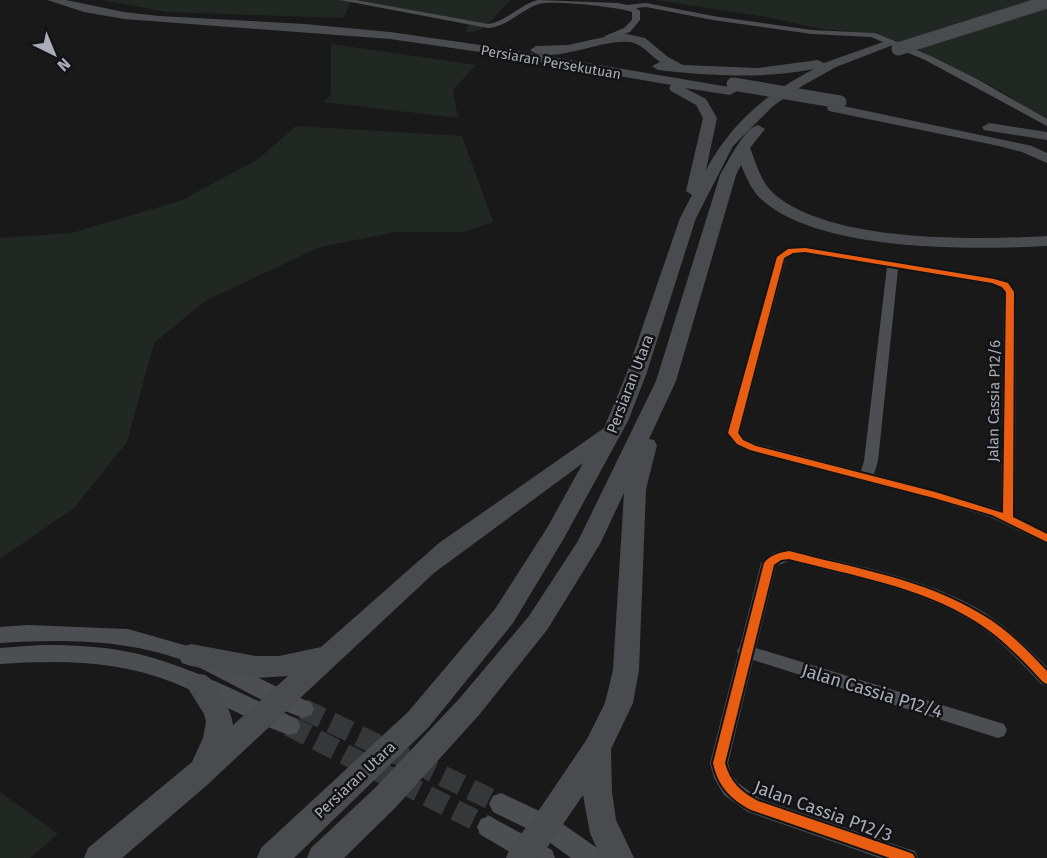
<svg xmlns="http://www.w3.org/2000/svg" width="1047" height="858" viewBox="0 0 1047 858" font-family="'Fira Sans',sans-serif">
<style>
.green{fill:#212823}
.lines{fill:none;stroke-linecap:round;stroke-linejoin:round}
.tertiary-tunnel{stroke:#363739;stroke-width:21;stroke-dasharray:21 10;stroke-linecap:butt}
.minor{fill:#4d4e52;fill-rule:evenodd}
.tertiary{fill:#4d4e52;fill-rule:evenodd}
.primary{fill:#4a4b4e;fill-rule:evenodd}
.primary-bridge{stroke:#4a4b4e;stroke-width:13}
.cycleway-casing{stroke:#131315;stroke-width:4}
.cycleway{fill:#e95d12;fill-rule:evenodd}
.labels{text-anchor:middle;stroke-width:5;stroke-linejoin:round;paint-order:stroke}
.far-street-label{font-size:14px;fill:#aaadb9;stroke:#131315}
.street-label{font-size:15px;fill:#aaadb9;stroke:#131315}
.near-street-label{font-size:18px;fill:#aaadb9;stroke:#131315}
</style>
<rect width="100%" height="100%" fill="#191919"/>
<path class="green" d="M102,0h250l-9,18 -176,-6z
M356,0h155c-15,12 -24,35 -45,32l2,-11z
M655,0h392v121l-46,-30 -69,-35 -59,-23 -52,-4 -55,-12z
M331,44l145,21 -23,25 5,28 -135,-16 8,-7z
M296,126l166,10 31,86 -29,10h-68l-76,15 -115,54 -51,42 -27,99 -53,66 -74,51v-321l71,-5 109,-32 77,-41z
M0,792l58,42 -28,24h-30z"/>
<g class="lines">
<path class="tertiary-tunnel" d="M303,709l198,95
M289,726l200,101"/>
<path class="minor" d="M340,0h16l132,24c19,-3 31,-19 50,-24l80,3 9,2 19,-2 67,13 99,14 63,3 56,23 46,23 70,40v7l-122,-66 -54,-23 -59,-3 -99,-14 -67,-13 -10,1 4,3v9l-10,12 -22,8h-3v-4l19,-8 8,-8v-8c-15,-5 -79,-12 -93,-8 -19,6 -30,22 -51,24z
M805,247l189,31 15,5 7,9 -1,225 32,15v12l-57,-27 -56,-17 -186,-49 -13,-6 -9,-12 50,-176 11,-8zM805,253l82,14 -23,194 -3,10 -104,-27 -12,-5 -5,-6 46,-174 8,-5zM898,269l94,15 9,3 3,5 -3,218 -127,-36 4,-13z
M789,549c65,17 138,28 196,64 23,15 43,35 62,54v19l-6,-2c-21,-22 -42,-46 -68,-62 -55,-34 -123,-45 -184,-61l-13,5 -20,82 248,76 3,6 -3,6 -6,2 -245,-78 -25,103 3,11 7,9 22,16 148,50 7,2 3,7h-38l-132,-46 -24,-17 -10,-17 -4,-15 28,-109 -1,-3 3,-5 21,-83 12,-10z"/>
<path class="tertiary" d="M28,625l100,4 70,20 113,54 3,6 -3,6 -8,3c-40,-14 -77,-39 -116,-56 -56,-23 -128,-23 -187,-19v-16z
M41,645c31,0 62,1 93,8 57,13 109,42 163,66l3,7 -3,7 -8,2c-40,-14 -77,-37 -117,-53 -55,-22 -114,-22 -172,-18v-16z
M501,793l53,25 46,32 3,8h-32l-33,-24 -45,-22 -4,-8 4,-8z
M489,816l63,34 3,8h-35l-39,-23 -4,-8 4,-8z"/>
<path class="primary" d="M47,0h19l58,12 35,4 146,8 85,8 97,14 248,42 2,3 -7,4 -45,-7 21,11 11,19 -11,52c26,-48 60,-76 108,-101 -52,10 -104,7 -156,1l-6,-4 8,-4c-9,-6 -16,-16 -26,-19 -25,-8 -85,24 -104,7l6,-4 32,-1 45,-10 14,-1 18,4 23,19 15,8 75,3 60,-8 6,3 59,-21 4,-1 6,4 -57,22 -34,19 -29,20 -40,40 -37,72 -50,157 -18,46 -65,119 -50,83 -85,105 -134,130h-37l4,-10 147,-136 87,-103 52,-81 36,-65 -149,110 -228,213 -84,72h-38l4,-10 104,-86 11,-24 3,-16 -2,-8 -18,-29 4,-8c6,-2 12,-5 18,0 11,8 24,36 25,48l55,-49 -32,2 -65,-12 -9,-3 -4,-8 4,-8 9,-3 65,12h23l42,-9 118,-104 165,-115 22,-53 54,-157 12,-23 -6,-4 17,-73 -7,-13 -25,-14 -2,-3 2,-3 -184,-32 -97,-14 -266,-20 -40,-7z
M834,104l198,42 15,7v10l-25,-11 -23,-6 -170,-35 -2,-3 2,-3z
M989,123l58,9v8l-63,-10 -2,-3z
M758,125l7,4 -15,19c6,15 11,34 23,45 56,50 202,47 274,43v10c-76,4 -226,6 -285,-46 -10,-9 -16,-23 -21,-35l-5,10 -60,206 -27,58 5,1 3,5 -11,44 -7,181 -6,33 -22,46 1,43 4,28 18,38h-33l-11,-25 -7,-38 -43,63h-34l4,-10 25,-32 52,-77 18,-36 8,-33 11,-177 -24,51 -53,86 -68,85 -84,93 -51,50h-37l4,-10 64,-60 84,-89 70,-83 49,-75 78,-160 64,-206c8,-13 24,-47 38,-50z"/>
<path class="primary-bridge" d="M898,49l149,-47
M733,84l107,18"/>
<g class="cycleway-casing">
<path id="cycleway" d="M805,248l189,31 14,4 6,9 -1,225 34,17v8l-55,-27 -58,-17 -184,-48 -13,-6 -9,-11 49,-176 11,-8zM805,252l187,31 10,4 4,5 -3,221 -68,-21 -179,-46 -13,-6 -5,-7 46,-175 9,-5z
M789,551c64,17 135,28 192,63 25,14 46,36 66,57v13l-4,-2c-20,-22 -42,-45 -68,-61 -53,-34 -125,-46 -186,-62l-8,1 -7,5 -49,198c5,19 16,29 33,38l150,51 5,2 2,4h-25l-139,-48c-21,-11 -33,-24 -38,-47l51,-200c6,-8 15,-10 25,-12z"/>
</g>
<use href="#cycleway" class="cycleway"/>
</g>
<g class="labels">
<g class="far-street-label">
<text transform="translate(551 62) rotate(10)" y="5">Persiaran Persekutuan</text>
</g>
<g class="street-label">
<text transform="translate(630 384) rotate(-69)" y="5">Persiaran Utara</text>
<text transform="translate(994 401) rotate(-89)" y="5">Jalan Cassia P12/6</text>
<text transform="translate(355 780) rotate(-43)" y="5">Persiaran Utara</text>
</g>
<g class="near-street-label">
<text transform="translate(872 691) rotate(17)" y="6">Jalan Cassia P12/4</text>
<text transform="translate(823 811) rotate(20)" y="6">Jalan Cassia P12/3</text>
</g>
</g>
<g transform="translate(54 54) rotate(137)" stroke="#131315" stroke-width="4.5" paint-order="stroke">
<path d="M0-4.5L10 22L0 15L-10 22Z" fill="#aaadb9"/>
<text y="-9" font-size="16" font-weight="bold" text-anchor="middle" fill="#aaadb9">N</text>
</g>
</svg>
